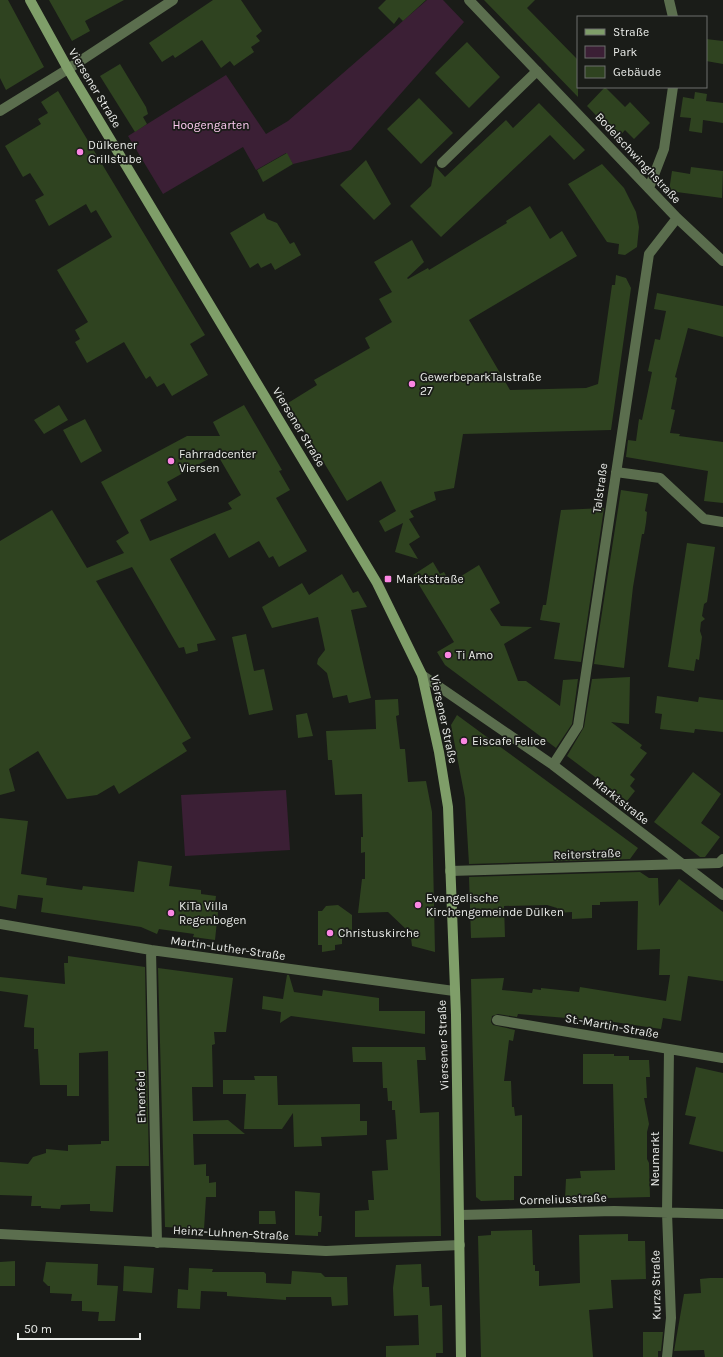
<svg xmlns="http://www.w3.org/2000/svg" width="723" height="1357" viewBox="0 0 723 1357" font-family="Karla,sans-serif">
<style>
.green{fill:#3b1f35}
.building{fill:#2f4320;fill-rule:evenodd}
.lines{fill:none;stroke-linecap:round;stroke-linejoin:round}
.minor{stroke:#5b6e4e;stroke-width:10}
.secondary{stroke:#7f9e69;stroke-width:10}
.poi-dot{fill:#fc86e3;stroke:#1a1c18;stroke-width:1.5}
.labels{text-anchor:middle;stroke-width:3.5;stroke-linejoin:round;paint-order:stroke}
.street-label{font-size:12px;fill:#eaece9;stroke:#1a1c18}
.park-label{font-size:12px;fill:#fccaef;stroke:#1a1c18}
.poi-label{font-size:12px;fill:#eaece9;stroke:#1a1c18;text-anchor:start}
</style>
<rect width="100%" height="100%" fill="#1a1c18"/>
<path class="green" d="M427,0h16l21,22 -113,128 -58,14 -7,-11 -30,17 -13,-23 -80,47 -35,-58 98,-61 40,59 22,-13z
M286,790l4,60 -105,6 -4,-61z"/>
<path class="building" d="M0,0h8l36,67 -38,23 -6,-12z
M49,0h75l-39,21 5,10 -18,10z
M213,0h28l21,31 -6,5 4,5 -9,6 3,5 -20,14 -4,-5 -9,7 -19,-28 -27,18 -2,-3 -11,7 -13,-19z
M386,0h40l-23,21 -4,-4 -5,7 -16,-16z
M484,0h51l-8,8 51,52v37z
M706,39l17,2v23l-17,-3z
M467,42l33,35 -31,31 -34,-35z
M120,64l26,43 2,7 -5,3 4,7 -12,8 -35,-56z
M605,87l20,20 5,-5 20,21 -16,16 -9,-9 -7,8 -31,-32z
M58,91l147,244 -15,9 18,31 -36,21 -8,-13 -7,4 -7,-11 -4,3 -22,-37 -37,21 -12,-21 5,-3 -5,-9 13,-8 -31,-52 55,-33 -16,-27 -5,3 -5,-9 -37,22 -14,-26 9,-5 -14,-22 -7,4 -18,-31 36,-22 -3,-5 10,-6 -7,-11z
M695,92l12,2 -1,7 17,2v20l-20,-3 -1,13 -13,-2 2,-13 -11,-1 3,-20 11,2z
M419,98l34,35 -32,31 -34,-35z
M539,103l46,47 -11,10 -24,-25 -109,102 -31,-31 21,-20 4,-20 10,11 61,-57 7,8z
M287,153l6,11 -30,18 -6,-12z
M366,160l25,44 -17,16 -34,-35z
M602,164l22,24 12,24 3,15 -2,20 -12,8 -7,-1 1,-10 -12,-2 -39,-58z
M691,167l32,4 -1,27 -53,-7 3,-20 18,3z
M530,206l20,33 12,-8 15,25 -108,64 41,70 76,-2 12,-4 14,-99h3l1,-10 10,3 5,10 -20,142 -148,4 -9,54 -20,4 2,8 -26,11 4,6 -5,2 11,18 -11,7 9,15 -23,-7 8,-29 -18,9 -6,-11 17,-10 -15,-30 -34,20 -59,-98 29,-18 -3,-5 56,-32 -5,-10 27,-16 -13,-23 13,-7 -18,-30 38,-22 12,22 -17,16 1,1 20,-11 1,2 78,-47 -1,-2z
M264,213l3,6 10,4 13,21 4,-2 7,13 -26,15 -4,-7 -10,5 -3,-5 -8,5 -20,-35z
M657,293l66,13v31l-35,-9 -13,49 2,1 -6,31 4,1 -5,23 10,1 -1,2 44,6v61l-19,-2 4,-30 -82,-14 2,-17 8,1 3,-22 3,1 10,-48 -4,-1 7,-32 5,1 6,-29 -12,-2z
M59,405l9,15 -24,14 -10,-14z
M244,405l38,65 -3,1 11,19 -14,8 31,53 -28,16 -6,-11 -4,2 -10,-17 -30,17 -14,-25 -45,26 46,81 -19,4 1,7 -12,3 -2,-7 -5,1 -47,-81 -36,14 95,157 -9,5 5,8 -68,43 -5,-9 -17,10 -30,4 -29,-48 -29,18 6,22 -15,4v-254l52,-31 35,58 37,-15 -8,-12 13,-8 -28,-51 86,-46h33l-7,-14zM217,454l24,41 -13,8 4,6 -82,32 -10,-21 37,-20 -10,-18z
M85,419l17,32 -21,12 -18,-33z
M621,490l27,4 -3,17 2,1 -1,10 -2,12h-2l-9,53 -9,81 -30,-4z
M604,508l-23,154 -27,-3 6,-36 -20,-3 3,-15h3l15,-95z
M687,543l28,4 -8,55 -3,2 -2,12 3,3 -4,3 -1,9 2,6 -3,23 -3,-1 -2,12 -26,-4z
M433,562l7,12 4,-2 6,11 29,-18 21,38 -10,6 11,17 31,1 -28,17 14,37h8l34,25 3,-26 15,-1 -6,45 -16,24 -111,-83 -8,-13 17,-10 -41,-67z
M342,574l11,19 5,-2 9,16 -16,3 20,88 -22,5 -2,-8 -14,3 -6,-25 -10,-9 1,-5 7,-9 -7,-33 -46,11 -10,-21 40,-24 7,12z
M246,634l8,37 10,-2 9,41 -24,5 -17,-78z
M630,677l-1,47 -18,-2 31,23 -2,3 7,5 -17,22 5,4 -5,7 5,5 -8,10 -60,-45 17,-29 8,-48z
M657,696l41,6 1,-5 24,3v32l-28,-3 -1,4 -34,-4 2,-15 -7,-1z
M398,699l1,16 -3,1 4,33h5l3,33 18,-1 6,31 3,140 -23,-6 -1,-8 -3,1v-8l-20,-19 -30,1 4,-34h3v-27l-4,1v-16h2l-1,-43 -27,1 -3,-35h-4l-2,-29 50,-2 -1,-29z
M307,713l6,23 -15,2 -2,-23z
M457,715l181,133 -8,11 -161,5 -4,-66 -14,-73z
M693,772l28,22 -20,29 19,14 -15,20h-5l-46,-35z
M0,818l28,3 -7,53 26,4 -1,7 36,5 1,-4 51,6 4,-31 34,5 -3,20 32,4v4l15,2 -2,15 4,1 -3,28 -22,-3 1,-3 -35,-5 -2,5 -16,-7 -100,-15 2,-14 -25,-3 -2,14 -16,-3z
M640,872l9,6h9l1,28 20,-27 44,33v69l-35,-5 -7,45 -18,-3 -2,11 -67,-10 -1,5 -14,-2v-3l-61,-5 -1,3 -19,-3 -6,2 -1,6 2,3 22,5 -2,11 -4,-1 -5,41h7l1,26h2l1,9 7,-1v61h-8v24l-33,1 -5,-4 -5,-218 33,-1 -2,12 30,3 1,-4 8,1v-2l38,4 1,-5 86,14 4,-26h-11l1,-26 -23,1 1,-49 -38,1v3h-8v13l-20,1v-7l-15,1v-5l-10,-3 -43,1 1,31 -34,1 -2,-61z
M338,905l14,10v20h-10v9l-7,1v5l-13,2v-7h-4v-34h4l4,-5z
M68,956l77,11 4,199h-33l-3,46 -23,-1v-7l-29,1 -1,4 -19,-1v-2h-10l1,-10 -32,-1v-33l28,2 5,-7 13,-4v-4l22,2v-6l33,-1v-3h8l-1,-90 -29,2v43h-12v-11h-27l-2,-36h-4v-21l-10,-1 4,-32 -28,-4v-14l65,7 -1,-21h4z
M158,968l75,10 -7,54h-12l1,12 -3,1 1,42h-21l1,34 35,-1 17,14h-52l1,31 12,-1v12h3v7l7,-1v15h-10l-2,32 -39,-2z
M287,975h2l5,17 28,4 1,-6 56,8v13h46v23l-134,-18 -11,7 1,-11 -19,-3 1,-13 20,3z
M352,1047h73l1,13h-9l3,53 19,-1 2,124 -86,1v-26l14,-1 -1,-10h6l-2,-29 16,-1 -2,-30 11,-1 -2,-29h-3v-9h-4l-1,-13h-4l-1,-26h-29z
M583,1054h31v2h15v4h20l1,17h-4l1,21h-3l5,26 -2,8v27l2,4 1,34 -85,2 1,-20 15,-1 -1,-7 35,-1 -2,-86h-30z
M696,1067l27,6v79l-34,-8 7,-27 -11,-2z
M254,1076h23l1,29 82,-1v17h7v14l-46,2 1,9 -28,1 -1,-34 -11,16h-38l2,-35h-23v-14h32z
M295,1191l25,2 -1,19v4h3l-1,16h-3v4l-23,-1z
M259,1211h16l1,13h-17z
M532,1230l1,35h2v6h4v15l41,-3 -1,-48 49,-1v7h17l1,38 -35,1 2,28 -24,2 4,47h-112l-3,-121 13,-1v-4z
M15,1261v25h-15v-24z
M46,1262l52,2 -1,21 21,1 -3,35h-17l1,-9 -17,-1v-10h-11l1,-7 -22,-1v-7h-2l-5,-5z
M421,1264l1,23h7l1,19 12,-1 1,48h-7v4h-50v-11l33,-1 -1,-30 -24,1 -1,-28 3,-23z
M124,1266l30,2 -2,25 -29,-2z
M189,1268l24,1 -1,3h52l2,2v9l25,1 1,-13 29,2 4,4h22l1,28 -16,1 -1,-9h-45v3l-59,-4v-4l-26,-1 -1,18 -23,-1 1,-19 10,1z
M710,1278h13v79h-18l-1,-7 -30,1 10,-57 17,-1 -1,-14z
M643,1332h20l-2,19h-3v6h-15z"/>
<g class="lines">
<path class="minor" d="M469,0l208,218 46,43
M669,0l4,17
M0,111l68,-42 105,-69
M442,163l95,-92
M649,188l15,-39 9,-62
M616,472l44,6 44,41 19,3
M422,675l131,90 170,130
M553,765l25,-39 71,-472 28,-36
M450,871l269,-8 4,-4
M0,924l151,26 303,41
M151,950l6,293
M497,1020l226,38
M460,1215l154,-4 109,3
M0,1234l326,17 134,-6
M667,1357l4,-39 -4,-105 2,-164"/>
<path class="secondary" d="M30,0l38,69 309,514 45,92 17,77 9,55 8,208 5,342"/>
</g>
<g class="poi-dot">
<circle cx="80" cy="152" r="4"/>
<circle cx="412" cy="384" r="4"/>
<circle cx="171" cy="461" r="4"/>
<rect x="384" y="575" width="8" height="8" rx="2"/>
<circle cx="448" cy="655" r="4"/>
<circle cx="464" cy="741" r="4"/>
<circle cx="418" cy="905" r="4"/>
<circle cx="171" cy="913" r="4"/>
<circle cx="330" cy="933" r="4"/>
</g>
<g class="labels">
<g class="street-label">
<text transform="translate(95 88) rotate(59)" y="4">Viersener Straße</text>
<text transform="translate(638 158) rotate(47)" y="4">Bodelschwinghstraße</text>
<text transform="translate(299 427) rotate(59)" y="4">Viersener Straße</text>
<text transform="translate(600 488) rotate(-82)" y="4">Talstraße</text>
<text transform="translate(444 719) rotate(78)" y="4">Viersener Straße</text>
<text transform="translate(621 801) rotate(38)" y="4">Marktstraße</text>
<text transform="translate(587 854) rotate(-2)" y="4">Reiterstraße</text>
<text transform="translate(228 948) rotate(8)" y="4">Martin-Luther-Straße</text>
<text transform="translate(612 1026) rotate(10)" y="4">St.-Martin-Straße</text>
<text transform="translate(443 1045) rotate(-92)" y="4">Viersener Straße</text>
<text transform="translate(141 1097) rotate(-91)" y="4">Ehrenfeld</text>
<text transform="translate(655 1159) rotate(-90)" y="4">Neumarkt</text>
<text transform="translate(563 1199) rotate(-2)" y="4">Corneliusstraße</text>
<text transform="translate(231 1233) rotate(3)" y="4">Heinz-Luhnen-Straße</text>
<text transform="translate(656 1285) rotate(-91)" y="4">Kurze Straße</text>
</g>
<g class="park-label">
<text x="211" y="129">Hoogengarten</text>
</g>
<g class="poi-label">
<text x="88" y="149">Dülkener<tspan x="88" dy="14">Grillstube</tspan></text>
<text x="420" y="381">GewerbeparkTalstraße<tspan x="420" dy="14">27</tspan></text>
<text x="179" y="458">Fahrradcenter<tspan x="179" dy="14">Viersen</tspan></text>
<text x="396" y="583">Marktstraße</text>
<text x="456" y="659">Ti Amo</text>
<text x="472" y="745">Eiscafe Felice</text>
<text x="426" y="902">Evangelische<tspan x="426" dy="14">Kirchengemeinde Dülken</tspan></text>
<text x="179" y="910">KiTa Villa<tspan x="179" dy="14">Regenbogen</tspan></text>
<text x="338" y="937">Christuskirche</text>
</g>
</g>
<rect x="577" y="16" width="130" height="72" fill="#1a1c18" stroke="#6d6f6c"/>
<rect x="585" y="29" width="20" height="6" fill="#7f9e69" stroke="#6d6f6c"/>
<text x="613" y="36" font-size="12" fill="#eaece9">Straße</text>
<rect x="585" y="46" width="20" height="12" fill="#3b1f35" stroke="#6d6f6c"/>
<text x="613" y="56" font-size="12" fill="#eaece9">Park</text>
<rect x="585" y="66" width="20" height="12" fill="#2f4320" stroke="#6d6f6c"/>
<text x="613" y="76" font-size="12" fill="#eaece9">Gebäude</text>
<path d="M18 1333v6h122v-6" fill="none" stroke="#eaece9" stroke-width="2"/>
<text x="24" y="1333" font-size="12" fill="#eaece9" stroke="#1a1c18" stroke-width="3" paint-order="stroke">50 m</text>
</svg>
